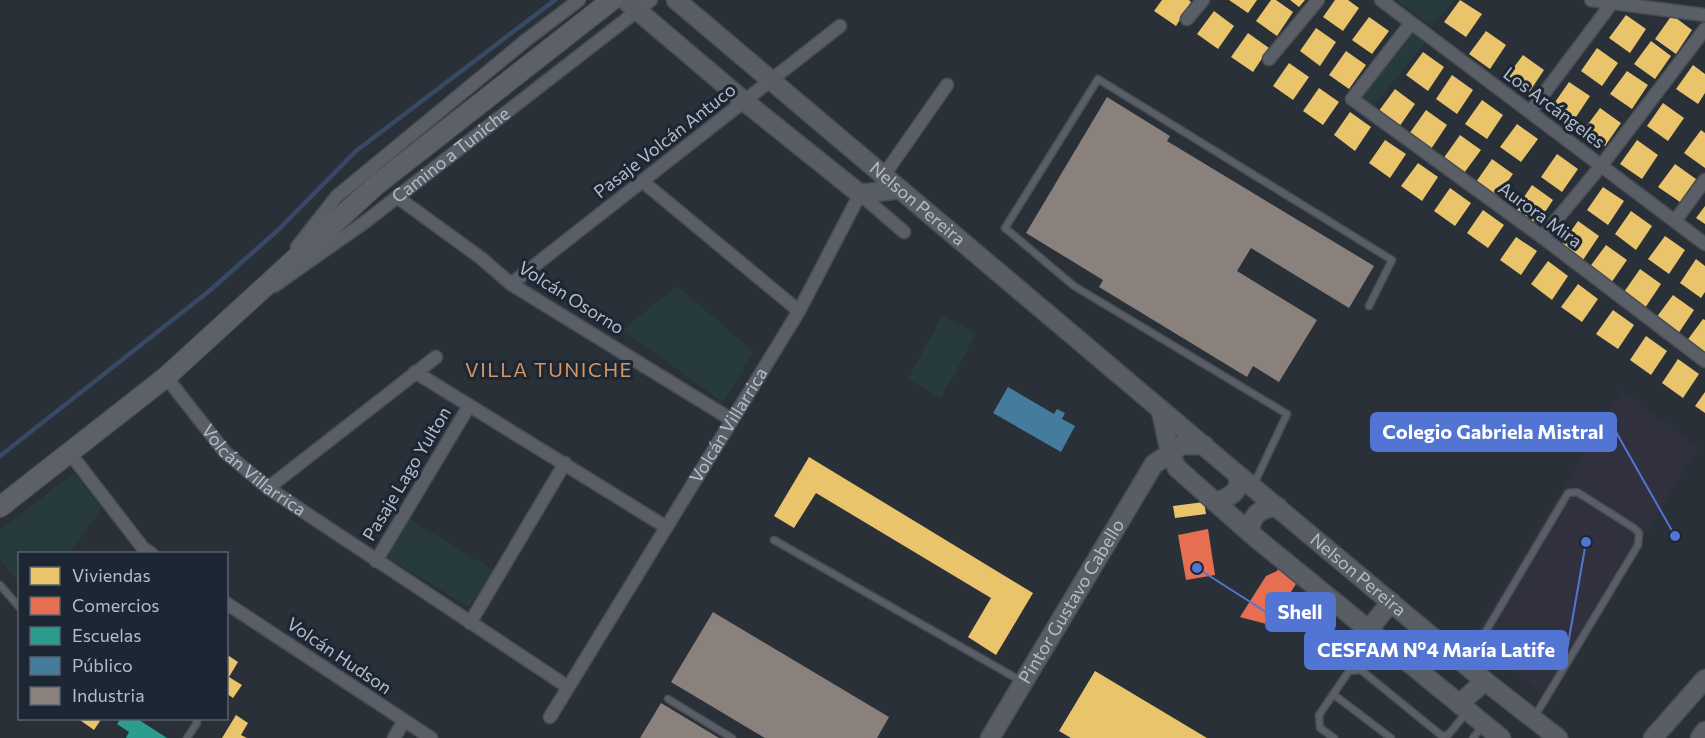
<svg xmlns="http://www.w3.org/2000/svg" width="1705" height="738" viewBox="0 0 1705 738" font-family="Commissioner,sans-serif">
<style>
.medical{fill:#31303e}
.green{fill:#273a3e}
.homes{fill:#e9c46a}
.shops{fill:#e76f51}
.schools{fill:#2a9d8f}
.public{fill:#457b9d}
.industry{fill:#8a817c}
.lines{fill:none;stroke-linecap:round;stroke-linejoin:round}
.stream{stroke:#384963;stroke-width:4.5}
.lane-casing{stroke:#484c53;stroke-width:9}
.street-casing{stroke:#484c53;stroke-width:15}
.secondary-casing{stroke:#484c53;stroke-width:21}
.primary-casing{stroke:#484c55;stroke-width:22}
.lane{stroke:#5a5e66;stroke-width:6}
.street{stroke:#5a5e66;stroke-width:12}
.secondary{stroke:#595d64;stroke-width:18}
.primary{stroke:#5c6168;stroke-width:20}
.labels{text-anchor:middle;stroke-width:6;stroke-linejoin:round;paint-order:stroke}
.street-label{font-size:18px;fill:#b4bcc9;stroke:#1d2633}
.neighbourhood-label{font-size:20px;letter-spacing:1.5px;fill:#d59563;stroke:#1d2633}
.leader{fill:none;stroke:#5274d3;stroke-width:2}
.callout-dot{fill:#5274d3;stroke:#1d2633;stroke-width:2}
.callout{fill:#5274d3;stroke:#5274d3;stroke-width:2}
.callout-label{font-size:20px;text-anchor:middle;font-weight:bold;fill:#fff}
</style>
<rect width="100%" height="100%" fill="#2a3038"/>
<path class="medical" d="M1622,391l76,56 -152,251 -73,-61z"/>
<path class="green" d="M1396,0h58l-22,26z
M1411,23l19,14 -61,75 -17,-13z
M677,286l77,66 -31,50 -101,-72z
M943,315l33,19 -35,64 -33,-19z
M74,473l28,35 -32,45 -50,1 -1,28 -19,-22v-30z
M409,519l84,51 -24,37 -82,-50z"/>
<path class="homes" d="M1162,0h27l2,2 -15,24 -22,-15z
M1229,0h28l-9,13z
M1271,0h5l17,12 -16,24 -21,-15z
M1290,0h15l-6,7z
M1335,0h13l11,8 -16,23 -20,-14z
M1460,0l22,14 -16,23 -22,-15z
M1214,11l20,15 -16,23 -21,-15z
M1626,15l20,14 -16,24 -21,-15z
M1672,15l20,15 -16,24 -21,-15z
M1369,17l20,14 -17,23 -20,-14z
M1316,28l20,14 -16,24 -20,-15z
M1486,31l20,14 -16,24 -21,-15z
M1248,33l21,15 -16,24 -22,-15z
M1651,41l20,15 -16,23 -21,-15z
M1597,48l21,15 -16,23 -21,-15z
M1346,51l20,14 -17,24 -20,-14z
M1423,52l21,15 -16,24 -22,-16z
M1523,55l21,15 -16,24 -22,-16z
M1289,63l20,14 -16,23 -20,-14z
M1693,65l12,9v19l-7,11 -22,-15z
M1627,71l21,14 -16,24 -22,-15z
M1452,75l21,15 -16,24 -21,-15z
M1569,82l21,14 -16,24 -21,-15z
M1319,88l20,14 -16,23 -20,-14z
M1395,89l20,15 -16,23 -21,-15z
M1482,100l21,15 -16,24 -22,-15z
M1663,103l21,15 -16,23 -21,-15z
M1600,108l21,15 -16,23 -22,-15z
M1426,110l21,15 -16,24 -22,-15z
M1350,112l21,15 -16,24 -21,-16z
M1517,124l21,15 -17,23 -21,-15z
M1701,130l4,3v35l-21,-15z
M1460,135l21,15 -17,23 -21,-14z
M1385,140l21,14 -16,24 -21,-15z
M1637,140l21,15 -16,24 -22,-15z
M1557,154l21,15 -16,23 -21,-15z
M1492,159l21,15 -16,23 -21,-15z
M1418,163l20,14 -16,24 -21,-15z
M1675,164l21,15 -16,23 -22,-15z
M1532,185l21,15 -16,24 -21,-15z
M1603,187l21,14 -16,24 -21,-15z
M1450,188l21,15 -16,23 -21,-15z
M1705,206v18l-9,-6z
M1483,210l21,15 -16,23 -21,-15z
M1631,211l21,15 -16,24 -21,-16z
M1578,221l21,15 -16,24 -22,-15z
M1665,236l20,14 -16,24 -21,-15z
M1516,237l21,14 -16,24 -21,-15z
M1606,245l21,15 -16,23 -22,-15z
M1696,259l9,7v26l-4,6 -21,-15z
M1548,261l20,15 -16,24 -21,-16z
M1640,269l21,15 -16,24 -21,-16z
M1578,284l20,15 -16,23 -21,-15z
M1673,295l21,15 -16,24 -22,-16z
M1613,310l21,15 -16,24 -22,-15z
M1703,319l2,1v35l-19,-13z
M1646,336l21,15 -16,24 -21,-15z
M1678,359l21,15 -16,24 -21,-15z
M1705,392v21l-10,-7z
M809,457l224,136 -37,62 -28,-18 23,-39 -175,-105 -22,35 -20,-12z
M1204,502l2,12 -31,4 -2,-12z
M226,654l12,8 -9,15 13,8 -9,13 -7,-5z
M1095,671l112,67h-136l-12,-7z
M236,715l12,8 -7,12 6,3h-25z
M77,718h25l-8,12z"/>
<path class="shops" d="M1208,529l7,46 -29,5 -8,-45z
M1281,564l20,12 -31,49 -30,-8 26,-41 11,-5z"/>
<path class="schools" d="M121,718h15l31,20h-41l3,-6 -12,-8z"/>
<path class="public" d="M1008,387l46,27 3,-5 8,4 -3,6 13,7 -14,26 -68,-39z"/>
<path class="industry" d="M1107,97l63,39 -3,5 207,125 -25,42 -98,-60 -14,23 80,49 -38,62 -26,-16 -6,11 -148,-90 4,-7 -77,-47z
M713,612l176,105 -12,21h-112l-94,-56z
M661,703l58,35h-79z"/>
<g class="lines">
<path class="stream" d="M0,456l208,-164 69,-61 79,-80 199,-151"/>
<g class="lane-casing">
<path id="lane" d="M1254,484l33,-70 -213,-128 -69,-58 93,-149 294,181 -23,46
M774,540l247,141
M0,585l20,23
M1467,663l101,-170 9,-1 57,36 5,5 -1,12 -103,171
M1333,694l58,44
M668,699l64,39
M187,738l10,-15 -1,-5
M1334,738l-14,-10 -1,-13 30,-44 12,-1 81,66 7,-2 17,-21
M1473,738l9,-11"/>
</g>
<g class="street-casing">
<g id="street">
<path d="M1381,0l324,244"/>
<path d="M1591,0l114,15"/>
<path d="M1187,19l16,-19"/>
<path d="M1411,23l-59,76 190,138 163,124"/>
<path d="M1269,59l49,-59"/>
<path d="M1530,112l82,-109"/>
<path d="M884,175l63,-90"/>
<path d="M642,181l157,130"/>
<path d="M397,197l84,61 30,26 221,136"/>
<path d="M1675,221l30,-41"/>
<path d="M1542,237l59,-71 104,-137"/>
<path d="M297,247l40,-51 188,-155 54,-41"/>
<path d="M511,284l329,-258"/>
<path id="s1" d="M274,286l91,-64 286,-222"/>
<path d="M415,372l251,155"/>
<path id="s2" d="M166,377l59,75 43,36 300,199"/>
<path d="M69,452l74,96 9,6"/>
<path d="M268,488l168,-131"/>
<path d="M376,561l93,-155"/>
<path d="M226,603l205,135"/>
<path d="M470,623l95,-160"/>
<path id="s3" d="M550,717l249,-406 61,-117 44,38"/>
<path d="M394,738l10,-17"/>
</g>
</g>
<g class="secondary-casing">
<g id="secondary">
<path d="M625,0l119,101 116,93 40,-5"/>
<path id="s4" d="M676,0l561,474 248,207 73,57"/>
<path d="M1160,409c7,20 6,41 17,59l73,65 251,205"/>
<path d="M1215,502c14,-4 28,-11 22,-28"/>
<path d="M1250,533c1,-19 10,-25 28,-26"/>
<path d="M1369,629l22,-27"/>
<path d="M1459,704l26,-23"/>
<path id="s5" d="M990,738l164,-274 28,-19h22"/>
<path d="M1653,738l52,-59"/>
<path d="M1700,738l5,-7"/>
</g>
</g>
<g class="primary-casing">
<path id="primary" d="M0,507l166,-130 210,-192 236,-185"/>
</g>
<use href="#lane" class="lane"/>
<use href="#street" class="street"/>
<use href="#secondary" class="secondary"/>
<use href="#primary" class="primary"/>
</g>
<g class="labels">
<g class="street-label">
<text transform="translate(1554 108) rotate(37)" y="6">Los Arcángeles</text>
<text transform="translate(665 141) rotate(-38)" y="6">Pasaje Volcán Antuco</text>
<text dy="6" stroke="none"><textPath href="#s1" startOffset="220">Camino a Tuniche</textPath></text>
<text dy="6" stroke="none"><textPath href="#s4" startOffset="316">Nelson Pereira</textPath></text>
<text transform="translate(1540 215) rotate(36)" y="6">Aurora Mira</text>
<text transform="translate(571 298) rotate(32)" y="6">Volcán Osorno</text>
<text dy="6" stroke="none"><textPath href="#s3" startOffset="342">Volcán Villarrica</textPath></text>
<text dy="6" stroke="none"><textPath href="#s2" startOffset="129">Volcán Villarrica</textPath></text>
<text transform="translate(407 474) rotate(-59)" y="6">Pasaje Lago Yulton</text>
<text dy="6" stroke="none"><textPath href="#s4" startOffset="892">Nelson Pereira</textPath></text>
<text dy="6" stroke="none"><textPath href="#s5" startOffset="159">Pintor Gustavo Cabello</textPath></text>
<text transform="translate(339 656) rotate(34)" y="6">Volcán Hudson</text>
</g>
<g class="neighbourhood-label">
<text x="549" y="377">VILLA TUNICHE</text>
</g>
</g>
<path class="leader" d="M1675 536L1616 432M1197 568L1266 612M1586 542L1567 650"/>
<g class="callout-dot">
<circle cx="1675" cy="536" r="6"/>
<circle cx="1197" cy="568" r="6"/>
<circle cx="1586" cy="542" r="6"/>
</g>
<g class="callout">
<rect x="1371" y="413" width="245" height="38" rx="6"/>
<rect x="1266" y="593" width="69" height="38" rx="6"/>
<rect x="1305" y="631" width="262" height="38" rx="6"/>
</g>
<g class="callout-label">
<text x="1493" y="439">Colegio Gabriela Mistral</text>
<text x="1300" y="619">Shell</text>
<text x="1436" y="657">CESFAM Nº4 María Latife</text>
</g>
<rect x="18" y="552" width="210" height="168" fill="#1d2633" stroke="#59626f" stroke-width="1.5"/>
<rect x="30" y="567" width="30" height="18" fill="#e9c46a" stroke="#59626f" stroke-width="1.5"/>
<text x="72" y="582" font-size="18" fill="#b4bcc9">Viviendas</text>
<rect x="30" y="597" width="30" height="18" fill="#e76f51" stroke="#59626f" stroke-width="1.5"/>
<text x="72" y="612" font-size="18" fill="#b4bcc9">Comercios</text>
<rect x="30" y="627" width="30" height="18" fill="#2a9d8f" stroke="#59626f" stroke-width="1.5"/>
<text x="72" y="642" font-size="18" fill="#b4bcc9">Escuelas</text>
<rect x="30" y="657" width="30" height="18" fill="#457b9d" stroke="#59626f" stroke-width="1.5"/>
<text x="72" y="672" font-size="18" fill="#b4bcc9">Público</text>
<rect x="30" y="687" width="30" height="18" fill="#8a817c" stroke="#59626f" stroke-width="1.5"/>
<text x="72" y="702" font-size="18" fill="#b4bcc9">Industria</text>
</svg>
